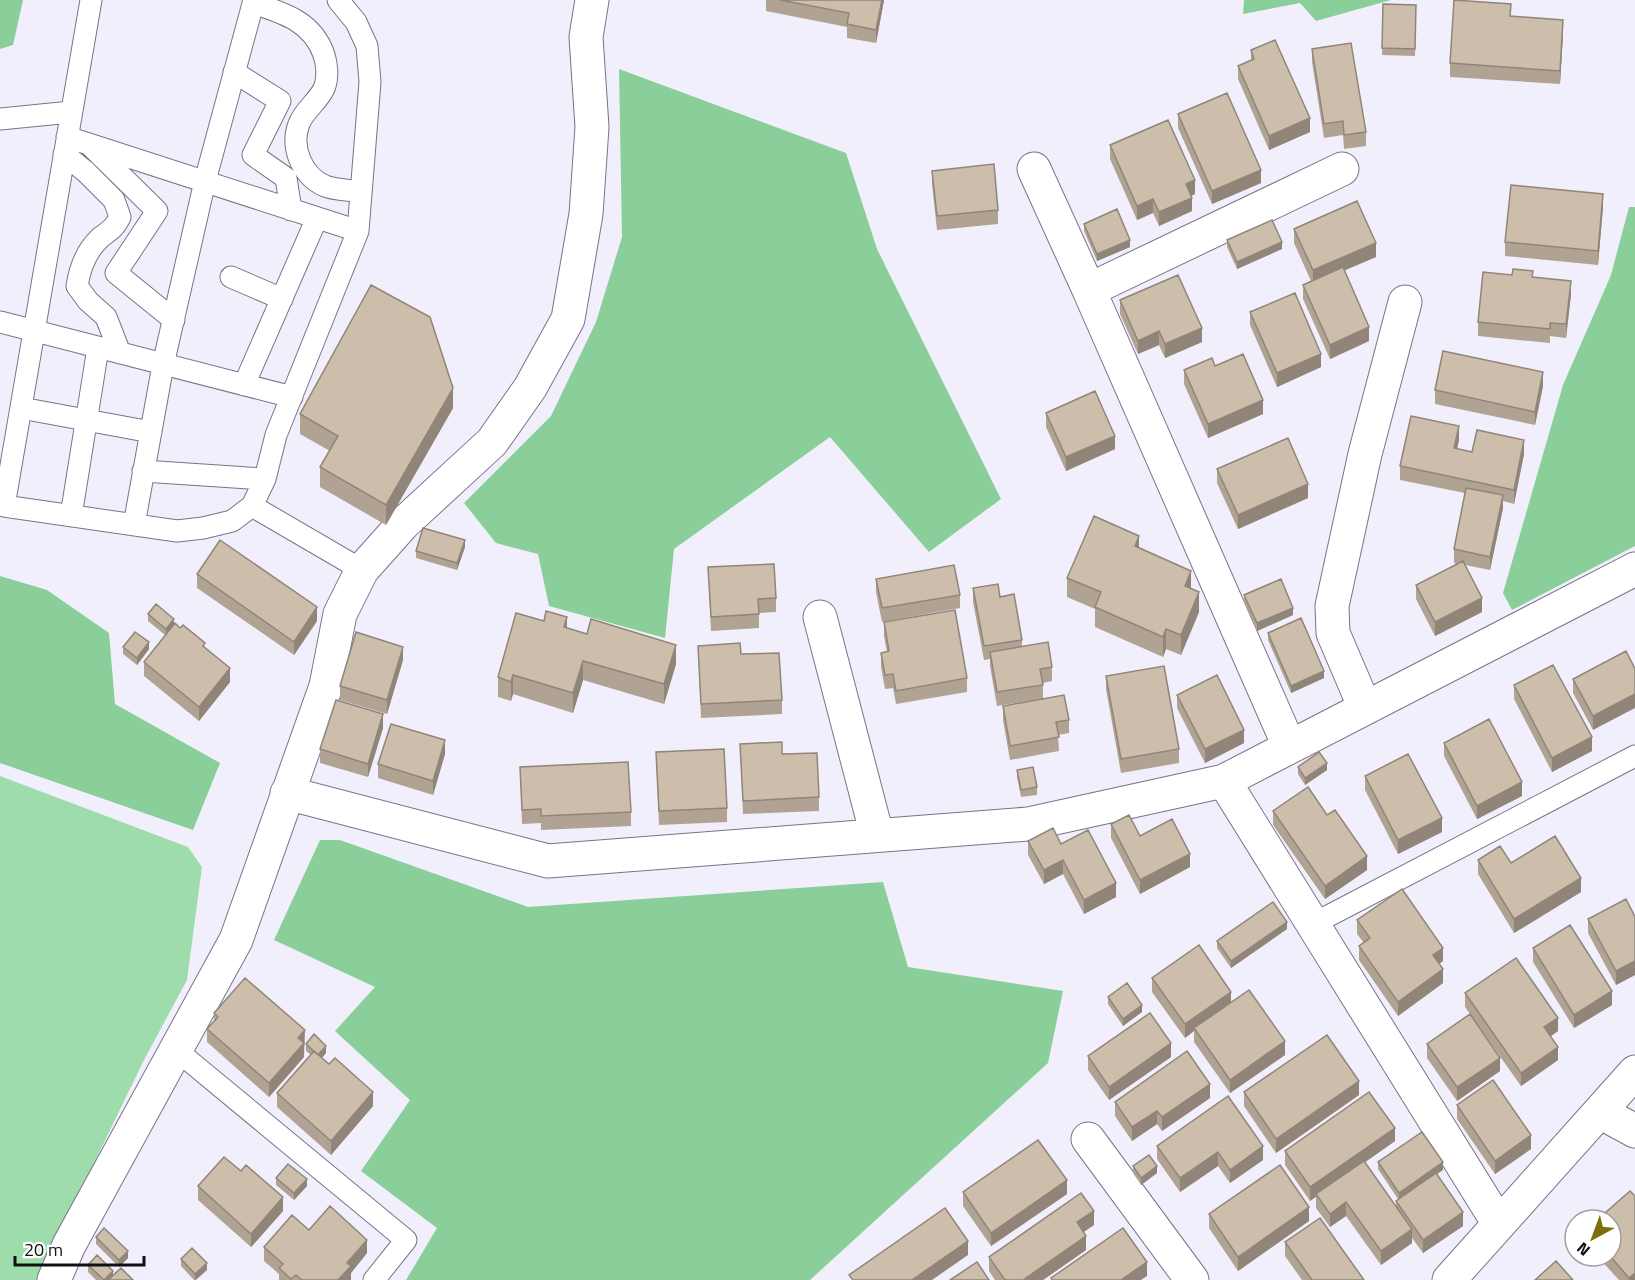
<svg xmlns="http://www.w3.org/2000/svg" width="1635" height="1280" viewBox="0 0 1635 1280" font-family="'Titillium Web',sans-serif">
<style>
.green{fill:#9eddab}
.forest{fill:#8acf99}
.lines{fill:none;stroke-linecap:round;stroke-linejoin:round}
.lane-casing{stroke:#797387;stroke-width:23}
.street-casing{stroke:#797387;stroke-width:35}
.lane{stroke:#fff;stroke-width:21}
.street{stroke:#fff;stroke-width:33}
.wall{fill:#b0a394}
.shaded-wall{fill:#908578}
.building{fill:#cdbeac;stroke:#908578;stroke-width:1.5}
</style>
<rect width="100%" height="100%" fill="#f2effc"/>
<path class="green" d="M0,776l188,71 14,20 -15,113 -43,80 -67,138 -38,82h-39z"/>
<path class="forest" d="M0,0h23l-10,45 -13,4z
M1244,0h147l-75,21 -16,-18 -57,11z
M619,69l227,84 31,96 124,250 -72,53 -99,-115 -156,112 -9,89 -116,-32 -11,-52 -42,-11 -32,-40 87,-87 45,-94 26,-85z
M1629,207h6v339l-123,64 -9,-17 60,-208 48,-110z
M0,576l47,14 62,43 6,71 105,59 -27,67 -193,-67z
M320,840h20l188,67 355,-25 25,85 155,24 -15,72 -238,217h-404l31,-52 -76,-57 49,-71 -75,-69 40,-44 -101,-47z"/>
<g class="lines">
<g class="lane-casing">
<path id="lane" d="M91,0l-87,506 173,25 26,-3 29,-7 20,-15 13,-27 11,-44 82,-204 12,-149 -3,-36 -11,-24 -18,-22
M253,3c31,10 60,19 71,52 3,9 4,22 1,31 -4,13 -22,25 -26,38 -9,23 3,52 26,62 10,4 25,4 36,6
M234,72l46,29 -27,54 33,23 5,32
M0,119l71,-7
M67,137l291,94
M92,147l65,64 -41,62 58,47
M64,154l22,18 28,28 6,17c-7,13 -9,12 -20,21 -14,13 -20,29 -23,48l11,15 18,16 14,36
M231,277l51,22
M0,322l292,75
M244,385l73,-167
M21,408l130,24
M143,471l122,8
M252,506l110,64
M71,516l27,-168
M134,525l29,-160 42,-184 49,-181
M1313,924l322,-168
M175,1049l231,191 -32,40"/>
</g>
<g class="street-casing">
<path id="street" d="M1034,169l55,121
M820,617l57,218
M1365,708l-32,-75 -1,-27 33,-152 40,-152
M1289,746l-200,-456 253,-121
M1224,781l275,443
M287,793l261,68 480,-37 196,-43 411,-212
M1600,1112l35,19
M1088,1139l104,141
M54,1280l15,-35 167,-305 90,-254 14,-72 22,-44 41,-46 89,-82 38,-54 38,-69 18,-105 6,-87 -6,-90 6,-37
M1449,1280l186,-208"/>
</g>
<use href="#lane" class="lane"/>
<use href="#street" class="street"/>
</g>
<path class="wall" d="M766,0h118l-8,43 -29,-5v-11l-81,-16z
M1383,4l33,1 -1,51 -33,-1z
M1511,16l52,17 -3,51 -110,-7v-14z
M1312,49l54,83v14l-22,3 -1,-14 -19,3 -12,-76z
M1251,50l59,82 -41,18 -31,-71v-13l13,-6z
M1178,114l83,69 -49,21 -34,-76z
M1110,145l85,49 -4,2 1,15 -33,15 -6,-13 -16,7 -27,-61z
M932,171l66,39v14l-61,6 -5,-46z
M1603,207l-5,58 -93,-9v-14z
M1084,224l46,23 -33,14 -13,-30z
M1294,229l82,28 -32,13 25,71 -39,18 -27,-60v-14l8,-4 -17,-38z
M1227,240l55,9 -45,20 -10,-22z
M1533,277l38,17 -5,44 -16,-2v7l-72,-7v-14z
M1120,300l82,42 -37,16 -6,-13 -21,9 -18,-40z
M1250,312l71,55 -44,20 -27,-62z
M1215,366l48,48 -55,24 -24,-54v-14z
M1543,386l-8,39 -100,-21v-14z
M453,408l-67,117 -66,-38v-20l10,-16 -30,-17v-20z
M1046,413l69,36 -49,22 -20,-44z
M1459,440l-2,9 15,3 52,2 -10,50 -11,-3v7l-13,62 -25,-5 17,47 -47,24 -19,-37v-14l41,-21 -3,-1v-14l11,-56 -65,-13v-14z
M1217,469l91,29 -70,31 -21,-46z
M465,547l-8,23 -41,-12v-7z
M1139,548l52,40 8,24 -18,43 -15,-6 -3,8 -68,-30v-18l-28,-12v-19z
M708,567l68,31v14l-17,1v15l-48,3z
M197,574l120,47 -23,34 -97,-67z
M876,579l84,16v13l-78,14 -6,-30z
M973,588l27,9 22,43v6l30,21v14l-9,2v16l26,21v13l-11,2 1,16 -49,9 -7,-40v-14l31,-6 -37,6 -7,-40v-7l-6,1 -11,-58z
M1244,595l49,20 -36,16 -13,-29z
M148,614l26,10 31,24 25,34 -31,39 -55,-45v-14l21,-27 -17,-14z
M884,622l83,56v14l-71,12 -3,-16 -8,1 -4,-22v-14l6,-1 -3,-16z
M567,628l109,36 -12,40 -81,-24 -10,33 -60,-19 -2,7 -13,-4v-20z
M1268,633l56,45 -33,15 -23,-53z
M698,646l43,8 41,46v14l-81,4z
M123,647l26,2 -12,16 -14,-11z
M1626,651l-33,79 -20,-37v-14z
M403,660l-16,54 -47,-14v-14z
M1106,676l73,73v14l-58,10 -15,-84z
M1514,685l78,66 -40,21 -38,-73z
M1177,695l67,48 -39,20 -28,-55z
M383,728l-15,49 -48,-14v-14z
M1444,743l78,53 -45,23 -33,-63z
M740,744l42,10 37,43v14l-76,3z
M656,752l71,56v14l-68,3z
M445,754l-12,41 -55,-17v-14z
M520,767l111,45v14l-90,4v-7l-19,1z
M1298,767l29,3 -22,15 -7,-11z
M1017,770l20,17v8l-16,2 -4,-20z
M1365,776l77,56 -44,22 -33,-64z
M1273,811l94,59 -42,29 -52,-74z
M1111,824l79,43 -50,27 -29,-56z
M1028,841l33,3 55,53 -32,17 -21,-40 -19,10 -16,-29z
M1478,860l33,3 70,29 -67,41 -36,-59z
M1635,917v58l-19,10 -28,-52v-14z
M1357,920l86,41 -4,3 4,19 -45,33 -39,-56v-14l5,-3 -7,-9z
M1287,929l-56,39 -14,-20v-7z
M1533,948l79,57 -38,23 -41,-66z
M1152,978l79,24 54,53 -55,38 -36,-51v-11l-9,7 -33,-46z
M1465,993l93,38 -7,5 7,24 -37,26 -56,-79z
M1108,997l34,15 -19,14 -15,-22z
M214,1013l91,31 -1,1v12l-35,40 -62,-55v-13l7,-7z
M306,1044l20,9 -4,5 51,48 -42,49 -54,-48v-14l34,-38 -5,-4z
M1427,1044l73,27 -43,30 -30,-43z
M1088,1056l83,1 -62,43 -21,-30z
M1244,1092l115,3 -83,58 -32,-47z
M1228,1096l35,64 -33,23 -12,-17 -38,26 -23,-33v-13z
M1210,1098l-48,33 -5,-7 -25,17 -17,-25v-14z
M1457,1105l74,44 -36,25 -38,-55z
M1395,1141l-30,21 31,44v-5l2,-2 -20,-30v-7l65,8 -7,4 27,52 -40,27 -11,-15v5l-31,22 -35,-49 -16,11 -14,-19v-12l-6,5 -25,-36v-14z
M1133,1166l24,7 -16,12 -8,-12z
M241,1171l42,40 -32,36 -53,-47v-14z
M276,1178l31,8 -13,14 -18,-15z
M963,1192l104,2 -76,52 -28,-40z
M1209,1214l100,7 -71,50 -29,-43z
M1094,1225l-10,7 2,18 -43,30h-48l-6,-9v-14z
M309,1230l58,23 -16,20 -1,7h-71v-6l-15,-13v-14z
M96,1237l32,21 -9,9 -23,-23z
M1285,1242l79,38h-62l-17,-24z
M1597,1256h14l24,24h-16z
M181,1259l26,11 -11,10h-2l-13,-14z
M88,1265l25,10 20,5h-37l-8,-8z"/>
<path class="shaded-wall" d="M882,0h2l-8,43v-13z
M1563,20v13l-3,51v-13z
M1310,118v14l-41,18v-14z
M1261,170v13l-49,21v-13z
M1195,180v14l-9,4v-14z
M1603,194v13l-5,58v-14z
M1192,198v13l-33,15v-14z
M1153,199v14l-16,7v-14z
M1130,240v7l-33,14v-7z
M1282,242v7l-45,20v-7z
M1376,243v14l-63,27v-14z
M1571,281v13l-5,44v-14z
M1369,327v14l-39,18v-14z
M1202,328v14l-37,16v-14z
M1159,331v14l-21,9v-13z
M1321,354v13l-44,20v-14z
M1543,372v14l-8,39v-13z
M453,388v20l-67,117v-20z
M1263,400v14l-55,24v-14z
M1459,426v14l-5,22v-14z
M1115,436v13l-49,22v-14z
M1524,440v14l-10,50v-14z
M1308,484v14l-70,31v-14z
M1503,495v13l-13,62v-13z
M1139,536v20l-4,-10z
M465,540v7l-8,23v-7z
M1191,571v20l-6,-5z
M1199,592v20l-18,43v-20z
M1482,598v14l-47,24v-14z
M317,607v14l-23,34v-13z
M1293,608v7l-36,16v-8z
M567,617v20l-3,-10z
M174,619v7l-8,10v-7z
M1166,629v20l-3,8v-20z
M149,642v7l-12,16v-7z
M676,645v19l-12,40v-20z
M403,647v13l-16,54v-14z
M583,661v19l-10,33v-20z
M230,668v14l-31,39v-14z
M1324,671v7l-33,15v-7z
M513,675v19l-2,7v-19z
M1635,694v14l-42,22v-14z
M383,714v14l-15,49v-13z
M1244,730v13l-39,20v-14z
M1592,737v14l-40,21v-14z
M445,740v14l-12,41v-14z
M1327,763v7l-22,15v-7z
M1522,782v14l-45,23v-13z
M1442,818v14l-44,22v-14z
M1190,854v13l-50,27v-14z
M1367,856v14l-42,29v-13z
M1063,860v14l-19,10v-14z
M1581,878v14l-67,41v-14z
M1116,883v14l-32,17v-14z
M1287,922v7l-56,39v-7z
M1443,948v13l-10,7v-13z
M1635,961v14l-19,10v-14z
M1443,969v14l-45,33v-14z
M1612,991v14l-38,23v-13z
M1231,992v14l-37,22v3l-9,7v-14z
M1142,1005v7l-19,14v-7z
M1558,1018v13l-14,10v-14z
M305,1030l-1,27 -35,40v-14l29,-45z
M1285,1041v14l-55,38v-13z
M1171,1043v14l-62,43v-13z
M326,1046v7l-8,9v-7z
M1558,1047v13l-37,26v-13z
M1500,1058v13l-43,30v-14z
M1359,1081v14l-83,58v-14z
M1210,1084v14l-48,33v-14z
M373,1092v14l-42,49v-14z
M1157,1111v13l-25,17v-14z
M1395,1128v13l-85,60v-14z
M1531,1135v14l-36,25v-13z
M1263,1146v14l-33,23v-13z
M1218,1152v14l-38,26v-14z
M1443,1162v8l-44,30v-7z
M1157,1166v7l-16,12v-7z
M307,1179v7l-13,14v-7z
M1067,1180v14l-76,52v-13z
M283,1197v14l-32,36v-13z
M1346,1202v14l-16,11v-13z
M1309,1207v14l-71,50v-14z
M1094,1211v14l-17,11v-14z
M1463,1212v14l-40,27v-13z
M1412,1229v14l-31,22v-14z
M1086,1236v14l-43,30h-20z
M367,1240v13l-16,20v7h-13l9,-17z
M968,1241v14l-36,25h-20z
M128,1251v7l-9,9v-7z
M1147,1262v14l-6,4h-20z
M207,1263v7l-12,10v-6z
M113,1271v7l-2,2h-7z
M1635,1273v7h-6v-2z"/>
<path class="building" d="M780,0h102l-6,30 -29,-6 2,-11z
M1454,0l57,4 -1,12 53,4 -3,51 -110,-8z
M1383,4l33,1 -1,44 -33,-1z
M1275,40l35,78 -41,18 -31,-70 16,-7 -3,-9z
M1351,43l15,89 -22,3 -1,-14 -19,3 -12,-75z
M1227,93l34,77 -49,21 -34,-77z
M1168,120l27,60 -9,4 6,14 -33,14 -6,-13 -16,7 -27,-61z
M994,164l4,46 -61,6 -5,-45z
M1511,185l92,9 -5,57 -93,-9z
M1357,201l19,42 -63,27 -19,-41z
M1117,209l13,31 -33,14 -13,-30z
M1272,220l10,22 -45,20 -10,-22z
M1343,267l26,60 -39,18 -27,-60z
M1513,269l20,2 -1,6 39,4 -5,43 -16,-1v6l-72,-7 5,-50 29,3z
M1178,275l24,53 -37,16 -6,-13 -21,10 -18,-41z
M371,285l59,32 23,71 -67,117 -66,-38 18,-31 -38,-22z
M1295,293l26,61 -44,19 -27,-61z
M1443,351l100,21 -8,40 -100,-22z
M1243,354l20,46 -55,24 -24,-54 28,-12 3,8z
M1095,391l20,45 -49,21 -20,-44z
M1411,416l48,10 -5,22 18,4 5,-22 47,10 -10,50 -114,-24z
M1288,438l20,46 -70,31 -21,-46z
M1466,488l37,7 -13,62 -36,-8z
M1094,516l45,20 -4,10 56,25 -6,15 14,6 -18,43 -15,-6 -3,8 -68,-30 6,-15 -34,-14z
M423,528l42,12 -8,23 -41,-12z
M220,540l97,67 -23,35 -97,-68z
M1463,561l19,37 -47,24 -19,-37z
M774,564l2,34 -18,1 1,15 -48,3 -3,-50z
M954,565l6,30 -78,13 -6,-29z
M1281,579l12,29 -36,15 -13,-28z
M998,584l2,13 14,-3 8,46 -38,6 -11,-58z
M156,604l18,15 -8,10 -18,-15z
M955,610l12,68 -71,13 -3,-17 -8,1 -4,-22 8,-2 -5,-29z
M546,611l21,6 -3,10 23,7 4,-15 85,26 -12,39 -81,-23 -10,32 -60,-18 -2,7 -13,-5 18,-64 28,8z
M1301,618l23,53 -33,15 -23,-53z
M175,623l5,5 3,-3 22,18 -2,3 27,22 -31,39 -55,-45z
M135,632l14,10 -12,16 -14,-11z
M356,632l47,15 -16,53 -47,-14z
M1048,642l4,25 -12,2 3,16 -46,7 -7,-40z
M740,643l1,11 38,-1 3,47 -81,4 -3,-58z
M1626,651l9,18v25l-42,22 -20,-37z
M1553,665l39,72 -40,21 -38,-73z
M1164,666l15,83 -58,10 -15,-83z
M1217,675l27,55 -39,19 -28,-54z
M1064,695l5,25 -13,2 3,15 -49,9 -7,-40z
M336,700l47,14 -15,50 -48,-15z
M1489,719l33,63 -45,24 -33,-63z
M391,724l54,16 -12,41 -55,-17z
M782,742v12l35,-1 2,44 -76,4 -3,-57z
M724,749l3,59 -68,3 -3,-59z
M1319,752l8,11 -22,15 -7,-11z
M1408,754l34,64 -44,22 -33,-64z
M628,762l3,50 -90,4v-7l-19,1 -2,-43z
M1033,767l4,20 -16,3 -4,-20z
M1308,787l19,28 8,-5 32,46 -42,30 -52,-75z
M1129,815l11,21 32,-17 18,35 -50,26 -29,-56z
M1053,828l8,16 27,-14 28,53 -32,17 -21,-40 -19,10 -16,-29z
M1555,836l26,42 -67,41 -36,-59 22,-14 11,17z
M1402,889l41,59 -10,7 10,14 -45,33 -39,-56 11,-8 -13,-18z
M1626,899l9,18v44l-19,10 -28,-52z
M1273,902l14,20 -56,39 -14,-20z
M1570,925l42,66 -38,24 -41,-67z
M1199,945l32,47 -46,32 -33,-46z
M1516,958l42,60 -14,9 14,20 -37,26 -56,-80z
M245,978l60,52 -7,8 6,5 -35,40 -62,-54 11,-12 -4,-4z
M1127,983l15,22 -19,14 -15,-22z
M1249,990l36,51 -55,39 -36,-52z
M1150,1013l21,30 -62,44 -21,-31z
M1470,1014l30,44 -43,29 -30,-43z
M314,1034l12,12 -8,9 -12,-11z
M1327,1035l32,46 -83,58 -32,-47z
M314,1051l15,13 6,-6 38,34 -42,49 -54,-48z
M1187,1051l23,33 -48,33 -5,-6 -25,16 -17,-25z
M1493,1080l38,55 -36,26 -38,-56z
M1369,1092l26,36 -85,59 -25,-36z
M1228,1096l35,50 -33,24 -12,-18 -38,26 -23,-32z
M1422,1132l21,30 -44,31 -21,-31z
M1038,1140l29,40 -76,53 -28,-41z
M1149,1155l8,11 -16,12 -8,-12z
M224,1157l17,14 5,-6 37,32 -32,37 -53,-48z
M1364,1161l48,68 -31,22 -35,-49 -16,12 -14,-20z
M288,1164l19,15 -13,14 -18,-15z
M1280,1165l29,42 -71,50 -29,-43z
M1436,1173l27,39 -40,28 -27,-39z
M1630,1191l5,5v77l-6,5 -19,-22h1v-36h-14z
M1081,1193l13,18 -17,11 9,14 -63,44h-18l-16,-23z
M330,1206l37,34 -20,23 4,3 -13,14h-36l-6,-5 -5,4 -12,-11 4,-4 -19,-17 28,-32 17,15z
M945,1208l23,33 -56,39h-59l-4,-5z
M1320,1218l44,62h-52l-27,-38z
M104,1228l24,23 -9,9 -23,-23z
M1123,1228l24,34 -26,18h-69l-1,-2z
M192,1248l15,15 -12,11 -14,-15z
M97,1255l16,16 -9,9 -16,-15z
M1556,1261l17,19h-38z
M977,1262l12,18h-39z
M121,1268l12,12h-25z"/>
<g transform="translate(1593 1238) rotate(221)"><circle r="28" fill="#ffffff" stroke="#a09fa2" stroke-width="1.5"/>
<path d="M0-4.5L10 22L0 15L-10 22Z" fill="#7d6f0d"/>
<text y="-9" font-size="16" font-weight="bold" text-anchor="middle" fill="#121017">N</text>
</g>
<path d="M15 1256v9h129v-9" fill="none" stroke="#121017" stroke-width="3"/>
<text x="24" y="1256" font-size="18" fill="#121017" stroke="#ffffff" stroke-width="4.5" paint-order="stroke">20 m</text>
</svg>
